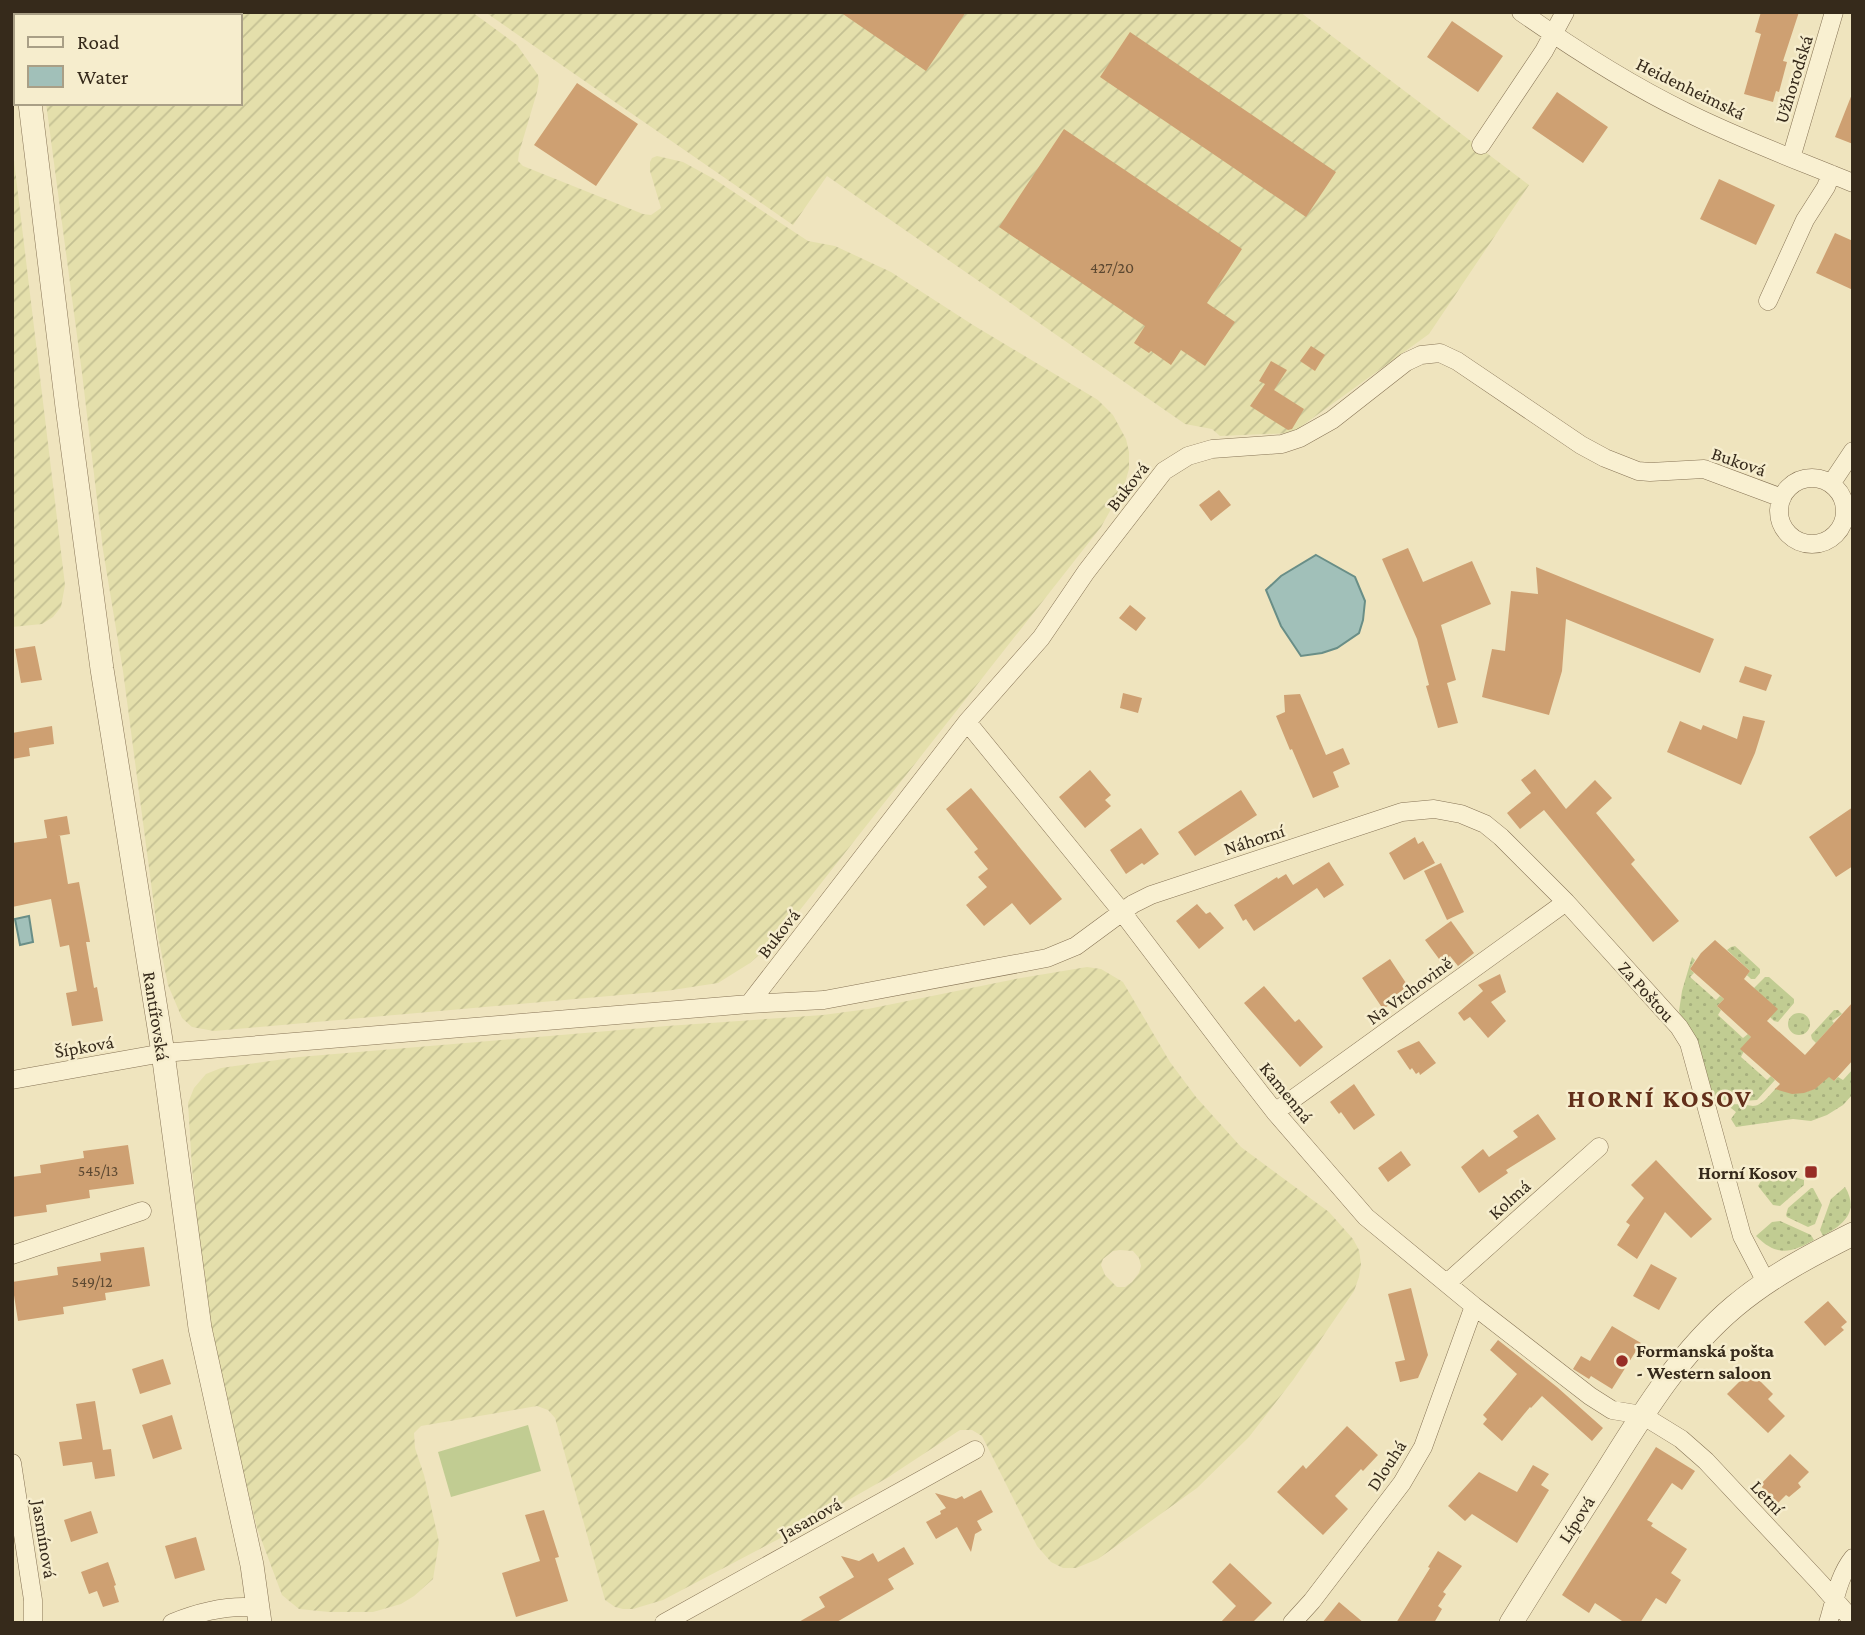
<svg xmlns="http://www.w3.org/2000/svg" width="1865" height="1635" viewBox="0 0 1865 1635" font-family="'Crimson Pro',serif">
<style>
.farmland{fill:url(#farmland-furrows);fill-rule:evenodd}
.grass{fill:url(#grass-dots)}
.garden{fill:#c1cc92}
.water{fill:#a1c0b9;stroke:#698e87;stroke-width:2}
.building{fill:#cea072}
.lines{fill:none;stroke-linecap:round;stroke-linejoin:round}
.minor-casing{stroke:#877456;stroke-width:19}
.tertiary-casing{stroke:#877456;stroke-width:24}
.minor{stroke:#f9f0d1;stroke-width:18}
.tertiary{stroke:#f9f0d1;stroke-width:23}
.poi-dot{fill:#972d25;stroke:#f6edcd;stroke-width:2.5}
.labels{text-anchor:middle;stroke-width:5;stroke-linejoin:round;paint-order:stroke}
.number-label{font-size:16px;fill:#5c4831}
.street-label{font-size:19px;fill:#362a1b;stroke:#f6edcd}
.poi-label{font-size:19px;font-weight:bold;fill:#362a1b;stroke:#f6edcd;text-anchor:end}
.district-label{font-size:26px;font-weight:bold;letter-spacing:2px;fill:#632f1a;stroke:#f6edcd}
</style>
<defs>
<pattern id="farmland-furrows" width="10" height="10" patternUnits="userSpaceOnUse" patternTransform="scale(1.75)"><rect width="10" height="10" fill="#e4dfab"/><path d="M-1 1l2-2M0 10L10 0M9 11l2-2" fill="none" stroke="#c4c093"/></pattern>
<pattern id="grass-dots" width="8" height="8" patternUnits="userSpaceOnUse" patternTransform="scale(1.75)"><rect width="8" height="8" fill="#c1cc92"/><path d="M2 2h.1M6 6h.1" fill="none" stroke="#a6af7d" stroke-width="1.8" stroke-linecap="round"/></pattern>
</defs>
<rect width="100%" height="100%" fill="#efe4be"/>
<path class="farmland" d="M35,12h437l45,33 21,30 1,6 -2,11 -18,61 -1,8 5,5 120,48 8,1 10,-7 -11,-37v-9l2,-4 5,-2 26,6 31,17 94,62 27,5 56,26 82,53 125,75 15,15 13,24 3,13v17l-5,17 -23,41 -323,411 -28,25 -32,20 -52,8 -452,40 -22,-4 -10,-9 -14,-33 -10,-49 -35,-265 -20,-121 -21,-177 -36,-270h194v-87h-205z
M485,12h815l229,173 -100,149 -137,99 -72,3 -8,-7 -27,-5 -358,-248 -34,49z
M12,144l53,441 -4,22 -8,10 -11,7 -30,3z
M1087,967l14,2 22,13 47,80 26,35 45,50 88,65 24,27 6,11 2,14 -2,13 -5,14 -61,89 -44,57 -52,51 -99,71 -22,9h-13l-12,-6 -14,-16 -55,-110 -10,-6h-12l-73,48 -93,53 -131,69 -30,9h-10l-8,-2 -10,-7 -50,-182 -7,-8 -11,-4 -116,20 -7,7 1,15 9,27 15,67 -6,37 -19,17 -13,8 -28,8h-44l-30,-3 -17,-14 -25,-67 -41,-168 -13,-82 -11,-110 -4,-65 6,-15 12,-14 15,-6 78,-11 368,-31 156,-11 45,-6 153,-31zM1120,1250l13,1 6,7 2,8 -2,7 -7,9 -7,5h-8l-12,-12 -4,-10 2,-6 10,-8z"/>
<path class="grass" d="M1735,946l25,23v4l-5,6h-4l-4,-4 3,-4 -23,-21 4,-3z
M1692,957l3,3 -5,9 4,4 -4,4 26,23 4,-4 4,3 -7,7 4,4 -3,5 25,23 5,-4 3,3 -10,20 26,23 4,-4 4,4 -18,20c-18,2 -25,-5 -43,4l-35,-93 3,-20z
M1765,977h4l25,22v4l-16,19 -4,-1 -4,-4 -16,-29z
M1834,1010h4l4,4 -10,7 2,2 -18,20 -4,-4 -1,-4z
M1788 1024a11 11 0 1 1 22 0a11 11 0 1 1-22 0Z
M1853,1069v25l-10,11 -16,10 -16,6 -18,-2 -57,8 -5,-8 5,-7 -9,-7c30,-4 24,12 49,-17 18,8 32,7 47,-6l-1,-12 12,11 4,-4 5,3z
M1778,1171l26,9v5l-24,21 -7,-1 -15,-19 6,-10z
M1845,1187c15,25 -2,38 -22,49l-3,-6 11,-31z
M1811,1188h2l9,17 -7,19 -7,3 -21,-10 -1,-2 2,-7z
M1780,1221l31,14 3,5c-23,13 -37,17 -58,-4l16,-14z"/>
<path class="garden" d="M528,1425l13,46 -90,26 -13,-45z"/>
<path class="water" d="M1316,555l39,22 10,24 -2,19 -4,13 -22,15 -15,5 -21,3 -20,-30 -15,-36 15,-14z
M29,916l4,26 -13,3 -5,-26z"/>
<path class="building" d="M840,12h126l-40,59z
M1761,12h38l-16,49 4,1 -8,30 -3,-1 -3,11 -29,-8 17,-60 -6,-2z
M1452,21l51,35 -25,36 -51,-35z
M1130,32l206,140 -30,45 -206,-140z
M577,83l61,41 -42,62 -62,-41z
M1557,92l51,35 -25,36 -51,-35z
M1852,94h1v50l-18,-7z
M1064,129l178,120 -35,54 28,19 -30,44 -24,-16 -10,15 -20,-14 -2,2 -15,-10 11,-17 -146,-99z
M1719,179l56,26 -19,40 -56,-26z
M1835,233l18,8v49l-37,-17z
M1311,346l14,9 -10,16 -15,-10z
M1271,361l16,9 -13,20 30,19 -12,20 -4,1 -38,-24 15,-22 -6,-3z
M1219,490l12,15 -20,16 -12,-16z
M1408,548l15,34 49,-21 19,43 -50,21 15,55 -9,3 11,40 -20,5 -12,-42 3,-1 -12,-46 -35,-80z
M1536,567l178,72 -14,34 -134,-54 -4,52 -13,44 -67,-18 10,-48 13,2 6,-60 27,3z
M1130,605l16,13 -10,13 -17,-13z
M35,646l7,34 -21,3 -6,-34z
M1745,666l27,9 -6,16 -27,-9z
M1123,693l19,5 -4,15 -18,-5z
M1300,694l26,61 17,-7 7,16 -17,8 6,15 -26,11 -21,-49 -2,1 -14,-34 9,-4 -1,-17z
M1743,716l22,5 -10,32 -14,32 -74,-33 13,-31 21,9 2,-5 34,14z
M52,726l2,18 -25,4 1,8 -18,3v-26z
M1535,769l31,40 29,-29 17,18 -16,15 39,47 -4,4 48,57 -26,21 -109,-132 -24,19 -13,-16 24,-20 -10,-13z
M1090,770l21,25 -6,5 6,6 -26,22 -26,-31z
M971,788l91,111 -32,26 -18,-22 -28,23 -18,-21 21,-18 -9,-10 10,-8 -14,-17 4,-3 -32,-40z
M1241,790l16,25 -62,41 -17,-24z
M1853,807v59l-17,11 -27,-40z
M67,816l3,18 -12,2h2l8,48 11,-2 11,60h-4l8,46 3,-1 6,34 -31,5 -6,-33 11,-2 -8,-46 -9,2 -9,-48 -39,8v-64l35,-5 -3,-18z
M1141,828l18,26 -15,11 -2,-2 -16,11 -16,-24z
M1415,837l3,7 5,-3 12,22 -31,17 -15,-27z
M1329,862l15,23 -20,13 -7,-10 -63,43 -8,-12 -3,2 -9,-16 43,-28 1,2 8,-5 7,11z
M1441,863l23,49 -17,8 -23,-49z
M1197,904l9,10 4,-2 14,16 -25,21 -23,-28z
M1451,921l23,32 -16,13 -8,-10 -8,7 -17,-23z
M1715,940l35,31 -6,8 34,30 -11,12 38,34 48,-53v58l-19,21 -5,-4 -14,12 -11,4 -12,1 -17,-5 5,-5 -40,-35 11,-12 -34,-31 7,-7 -34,-30 11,-16z
M1390,959l18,27 -15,11 2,4 -12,8 -21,-31z
M1500,974l6,18 -15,10 15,19 -18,17 -18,-21 -6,4 -6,-8 25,-22 -5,-6z
M1264,986l31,36 4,-3 24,28 -23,20 -56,-64z
M1419,1041l17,22 -16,12 -1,-3 -3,2 -4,-6 -2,2 -13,-19z
M1354,1084l21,31 -21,15 -13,-18 -2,2 -9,-12z
M1538,1114l18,25 -50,31 2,3 -29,20 -18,-26 22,-18 6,8 29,-20 -5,-6z
M128,1145l6,39 -45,6 1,8 -44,7 1,7 -35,5v-40l29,-4 -1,-8 44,-7 -1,-7z
M1401,1151l10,14 -23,17 -10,-14z
M1656,1160l56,59 -21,19 -26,-26 -28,47 -20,-14 13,-20 -4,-3 18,-24 -13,-13z
M144,1247l6,39 -45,7 1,7 -43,7 1,7 -46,7 -6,-39 46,-7 -1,-8 44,-6 -1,-8z
M1651,1264l26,14 -18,32 -26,-14z
M1411,1288l17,67 -10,23 -18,4 -5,-20 10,-2 -17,-66z
M1828,1301l19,21 -6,5 3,3 -19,16 -21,-24z
M1612,1326l29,17 -29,46 -21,-13 -2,3 -16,-10 8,-13 9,5z
M1498,1340l59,47 46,41 -11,13 -50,-45 -11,12 -1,-1 -28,34 -19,-17 4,-5 -4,-4 34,-41 -27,-24z
M163,1359l8,25 -31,10 -8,-25z
M1750,1371l23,23 -5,5 17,17 -17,17 -41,-39z
M95,1401l8,49 8,-1 4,27 -20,3 -3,-17 -29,4 -4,-24 23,-3 -6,-35z
M172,1415l10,34 -29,10 -11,-34z
M1347,1426l31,29 -15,16 -2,-2 -26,27 13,13 -25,26 -46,-43 26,-27 3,4z
M1656,1447l39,24 -13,19 -10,-7 -25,37 6,3 -2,3 36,23 -16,24 10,7 -15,24 -10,-6 -16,25h-15l-30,-20 -6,10 -27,-18z
M1790,1454l19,18 -11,11 3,4 -12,10 -3,-2 -9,9 -17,-19z
M1533,1465l16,9 -8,11 8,5 -32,53 -45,-29 -7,7 -17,-15 31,-34 38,20z
M981,1490l12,22 -16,9 5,9 -7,4 -4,18 -14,-25 -21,12 -10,-17 15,-8 -1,-3 6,-3 -11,-15 21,6 6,-3 2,3z
M544,1510l15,47 -4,1 13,43 -52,16 -14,-44 38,-12 -15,-46z
M91,1511l7,22 -27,9 -7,-22z
M196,1537l9,33 -30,9 -10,-33z
M904,1547l10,17 -26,15 6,10 -59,34h-38l28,-16 -6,-10 35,-20 -13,-21 18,5 14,-8 5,9z
M1438,1551l24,15 -19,26 3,2 -8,12 4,3 -8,14h-38l34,-55 -2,-1z
M108,1562l8,23 -2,1 5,16 -16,5 -6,-16 -8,3 -8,-22z
M1230,1563l42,40 -20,20h-32l16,-17 -24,-24z
M1339,1602l25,21h-42z"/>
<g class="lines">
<g class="minor-casing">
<path id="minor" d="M1521,12c53,37 107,72 165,100 54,27 111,48 167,71
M1481,145l63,-94 21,-39
M1791,158l43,-146
M1768,301l37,-81 21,-33 5,-13
M1779 511a33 33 0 1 1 66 0a33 33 0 1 1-66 0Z
M1831,484l22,-33
M967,722l155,190 108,142 45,58 91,105 108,89 116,90 22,14 30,5 39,24 25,22 115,123 32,37
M749,1004l218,-282 74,-84 45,-66 78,-101 24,-15 24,-7 70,-5 18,-6 32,-18 74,-58 15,-7 19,-2 17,8 124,84 24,13 33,13 12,1 54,-3 78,29
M12,1080l151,-27 586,-49 75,-4 223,-42 29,-12 57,-42 18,-9 251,-83 32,-3 27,5 24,10 16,13 65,65 113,125 10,16 53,193 24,46
M1275,1112l291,-210
M12,1255l130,-44
M1447,1283l152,-136
M12,1463l21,137v23
M172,1623c27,-11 56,-19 87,-15
M664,1623l311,-173
M1292,1623l20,-22 90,-118 21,-36 51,-141
M1828,1623c7,-22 10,-46 25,-65"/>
</g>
<g class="tertiary-casing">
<path id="tertiary" d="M19,12v4
M30,103l37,304 35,262 61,384 37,275 52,237 8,58
M1511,1623c31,-50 62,-99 94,-149 37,-59 75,-122 130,-168 36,-30 76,-51 118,-72"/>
</g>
<use href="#minor" class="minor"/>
<use href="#tertiary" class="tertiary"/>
</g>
<g class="poi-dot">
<rect x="1804" y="1165" width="14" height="14" rx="3.5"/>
<circle cx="1622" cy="1361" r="7"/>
</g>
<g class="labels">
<g class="number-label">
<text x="1112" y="273">427/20</text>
<text x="98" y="1176">545/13</text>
<text x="92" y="1287">549/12</text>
</g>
<g class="street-label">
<text transform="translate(1793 79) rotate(-73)" y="7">Užhorodská</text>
<text transform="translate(1691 88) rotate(26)" y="7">Heidenheimská</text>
<text transform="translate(1739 461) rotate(19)" y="7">Buková</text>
<text transform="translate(1127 486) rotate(-52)" y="7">Buková</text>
<text transform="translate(1254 839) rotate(-18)" y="7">Náhorní</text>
<text transform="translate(778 933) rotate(-52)" y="7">Buková</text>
<text transform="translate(1409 990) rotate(-36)" y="7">Na Vrchovině</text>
<text transform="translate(1647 991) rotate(48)" y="7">Za Poštou</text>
<text transform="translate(157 1016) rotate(81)" y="7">Rantířovská</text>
<text transform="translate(84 1046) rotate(-10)" y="7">Šípková</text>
<text transform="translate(1287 1092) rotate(51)" y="7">Kamenná</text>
<text transform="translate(1509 1199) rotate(-42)" y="7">Kolmá</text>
<text transform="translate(1386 1465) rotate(-57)" y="7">Dlouhá</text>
<text transform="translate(1768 1497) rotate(47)" y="7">Letní</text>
<text transform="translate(810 1518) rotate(-29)" y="7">Jasanová</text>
<text transform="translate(1576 1519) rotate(-58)" y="7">Lípová</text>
<text transform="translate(45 1539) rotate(81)" y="7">Jasmínová</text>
</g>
<g class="poi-label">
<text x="1797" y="1179">Horní Kosov</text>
<text x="1636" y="1357" text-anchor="start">Formanská pošta<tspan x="1636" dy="22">- Western saloon</tspan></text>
</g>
<g class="district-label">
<text x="1660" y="1107">HORNÍ KOSOV</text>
</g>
</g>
<rect width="1865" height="1635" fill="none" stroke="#362a1b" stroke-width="28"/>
<rect x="14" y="14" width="228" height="91" fill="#f6edcd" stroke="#a99f86" stroke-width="2"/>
<rect x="28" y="37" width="35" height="10" fill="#f9f0d1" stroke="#a99f86" stroke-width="2"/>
<text x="77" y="49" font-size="21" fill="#362a1b">Road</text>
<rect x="28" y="66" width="35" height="21" fill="#a1c0b9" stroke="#a99f86" stroke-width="2"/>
<text x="77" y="84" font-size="21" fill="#362a1b">Water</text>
</svg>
